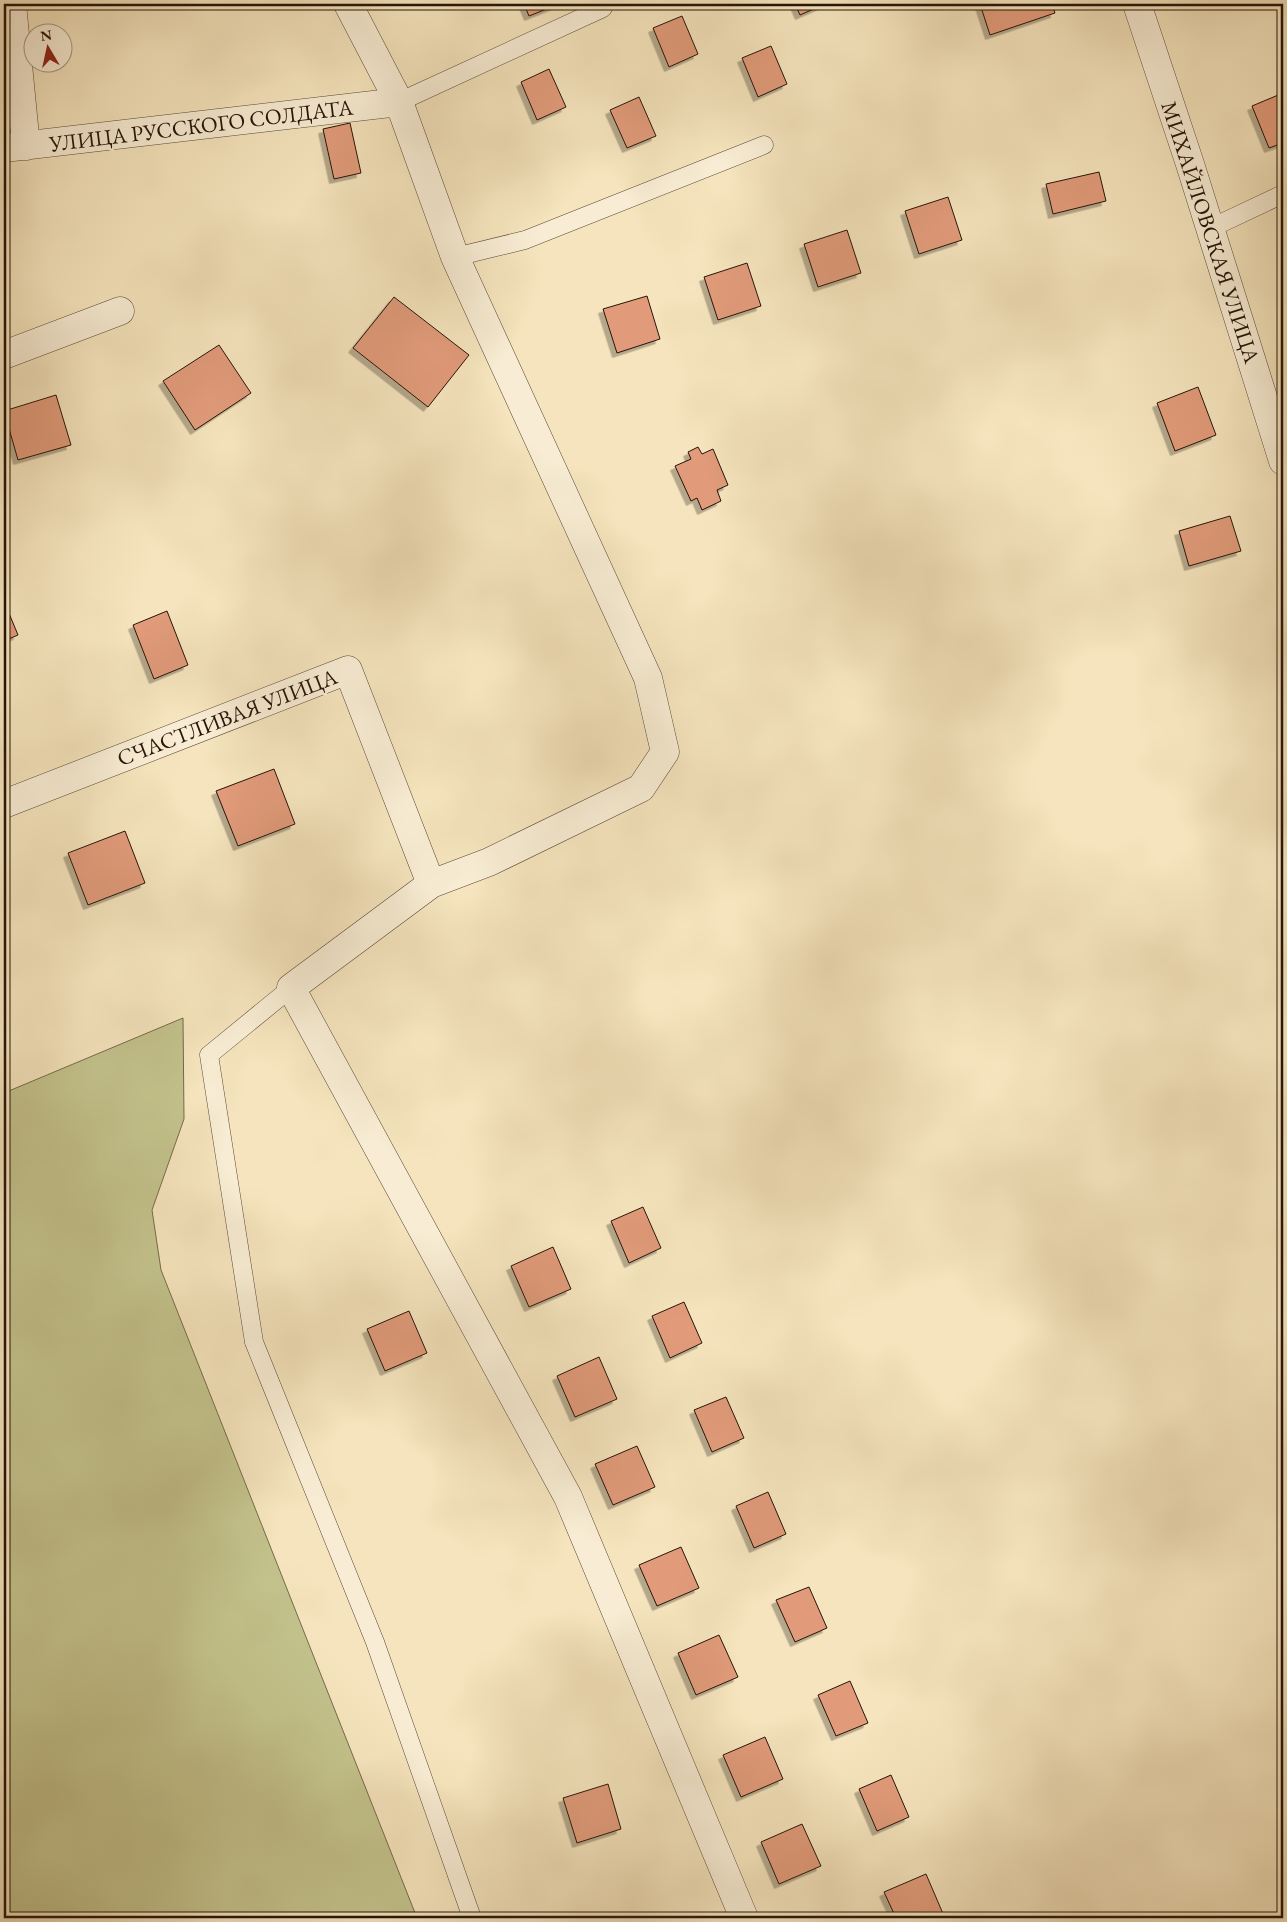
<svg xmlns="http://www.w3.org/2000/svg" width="1287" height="1922" viewBox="0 0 1287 1922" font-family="'EB Garamond',serif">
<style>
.green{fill:#c3c28c;stroke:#746b4a}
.building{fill:#e19b7a;stroke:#261409;filter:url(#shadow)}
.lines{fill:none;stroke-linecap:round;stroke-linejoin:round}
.lane-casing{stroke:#5a4836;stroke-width:19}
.street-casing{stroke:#5a4836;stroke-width:29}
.lane{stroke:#f8edd4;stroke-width:18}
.street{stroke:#f8edd4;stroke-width:28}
.labels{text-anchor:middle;stroke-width:4.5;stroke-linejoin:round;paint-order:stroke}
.street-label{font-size:22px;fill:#261409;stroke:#f8edd4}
</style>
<defs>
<filter id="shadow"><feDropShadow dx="-4.5" dy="4.5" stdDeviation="0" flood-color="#0004"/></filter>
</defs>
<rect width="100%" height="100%" fill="#f5e4bd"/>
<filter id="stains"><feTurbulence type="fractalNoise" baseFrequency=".004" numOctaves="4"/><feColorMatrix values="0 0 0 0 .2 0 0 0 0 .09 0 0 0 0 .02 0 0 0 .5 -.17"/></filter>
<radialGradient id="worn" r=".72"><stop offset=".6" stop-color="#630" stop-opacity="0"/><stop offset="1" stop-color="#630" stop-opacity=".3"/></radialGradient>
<path class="green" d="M183,1018l1,101 -32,91 9,60 256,648h-413v-825z"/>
<path class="building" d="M524,4h35l-30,12z
M795,4h30l-25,11z
M980,4h72l3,9 -65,22z
M682,16l16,38 -29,13 -16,-39z
M771,46l16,38 -29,13 -16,-39z
M549,69l17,38 -29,13 -16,-38z
M1283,93v50l-14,5 -17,-42z
M639,97l17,39 -29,12 -17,-38z
M350,123l11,50 -27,6 -11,-50z
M1099,172l7,29 -53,13 -7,-30z
M948,197l14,43 -43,14 -14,-43z
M847,230l14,43 -43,14 -14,-43z
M747,263l14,43 -43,14 -14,-43z
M647,296l13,43 -43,14 -14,-44z
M394,297l75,58 -41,52 -75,-59z
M219,345l32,48 -56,37 -32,-49z
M1198,387l18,48 -41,16 -18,-48z
M56,395l15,50 -53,15 -14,-49z
M698,447l4,7 11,-5 15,36 -11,5 4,11 -19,9 -5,-12 -6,3 -16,-35 16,-7 -3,-7z
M1230,516l11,35 -52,15 -10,-35z
M8,611l10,24 -14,6v-29z
M167,611l21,54 -34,14 -21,-54z
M274,769l21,55 -57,22 -22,-55z
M125,831l20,52 -57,22 -20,-52z
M643,1207l18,41 -32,15 -18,-42z
M553,1247l18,42 -42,18 -18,-41z
M684,1302l18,41 -32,15 -18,-42z
M409,1311l18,42 -42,18 -18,-42z
M599,1357l18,42 -42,18 -18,-41z
M726,1397l18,41 -32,14 -18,-42z
M637,1446l18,41 -42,18 -18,-41z
M768,1492l18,42 -32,14 -18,-42z
M681,1547l18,41 -42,18 -18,-41z
M809,1587l18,41 -32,14 -19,-42z
M719,1635l19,42 -42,18 -18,-42z
M850,1681l18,42 -32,13 -18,-41z
M765,1737l18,42 -42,18 -18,-42z
M891,1775l18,42 -32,14 -18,-42z
M608,1784l13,45 -44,14 -14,-45z
M802,1824l19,42 -42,18 -18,-42z
M926,1874l18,42 -6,2h-42l-12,-26z"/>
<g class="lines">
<g class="lane-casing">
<path id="lane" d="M399,102l204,-94
M1211,228l72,-34
M455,257l70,-17 239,-95
M291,988l-82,67 45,287 121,300 97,276"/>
</g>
<g class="street-casing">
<path id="street" d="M12,4l14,142
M348,4l51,98 56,155 193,421 17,74 -24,36 -152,74 -58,22 -140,104 277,509 176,421
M1137,4l53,160 93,297
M4,148l395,-46
M4,355l116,-44
M4,804l344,-134 83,214"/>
</g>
<use href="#lane" class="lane"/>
<use href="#street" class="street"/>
</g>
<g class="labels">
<g class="street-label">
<text transform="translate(201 125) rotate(-7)" y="8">УЛИЦА РУССКОГО СОЛДАТА</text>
<text transform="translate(1211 232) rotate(72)" y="8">МИХАЙЛОВСКАЯ УЛИЦА</text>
<text transform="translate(227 717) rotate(-21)" y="8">СЧАСТЛИВАЯ УЛИЦА</text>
</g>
</g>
<rect width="1287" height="1922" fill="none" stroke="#f5e4bd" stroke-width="20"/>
<rect x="5" y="5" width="1277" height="1912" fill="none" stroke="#261409" stroke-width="2.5"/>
<rect x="10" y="10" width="1267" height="1902" fill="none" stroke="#261409"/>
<g transform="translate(48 48) rotate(351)"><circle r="24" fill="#f8edd4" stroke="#a49683"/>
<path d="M0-4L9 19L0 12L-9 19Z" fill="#8f2418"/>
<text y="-8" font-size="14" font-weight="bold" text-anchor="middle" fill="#261409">N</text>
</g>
<rect width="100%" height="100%" filter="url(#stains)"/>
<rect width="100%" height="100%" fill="url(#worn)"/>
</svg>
